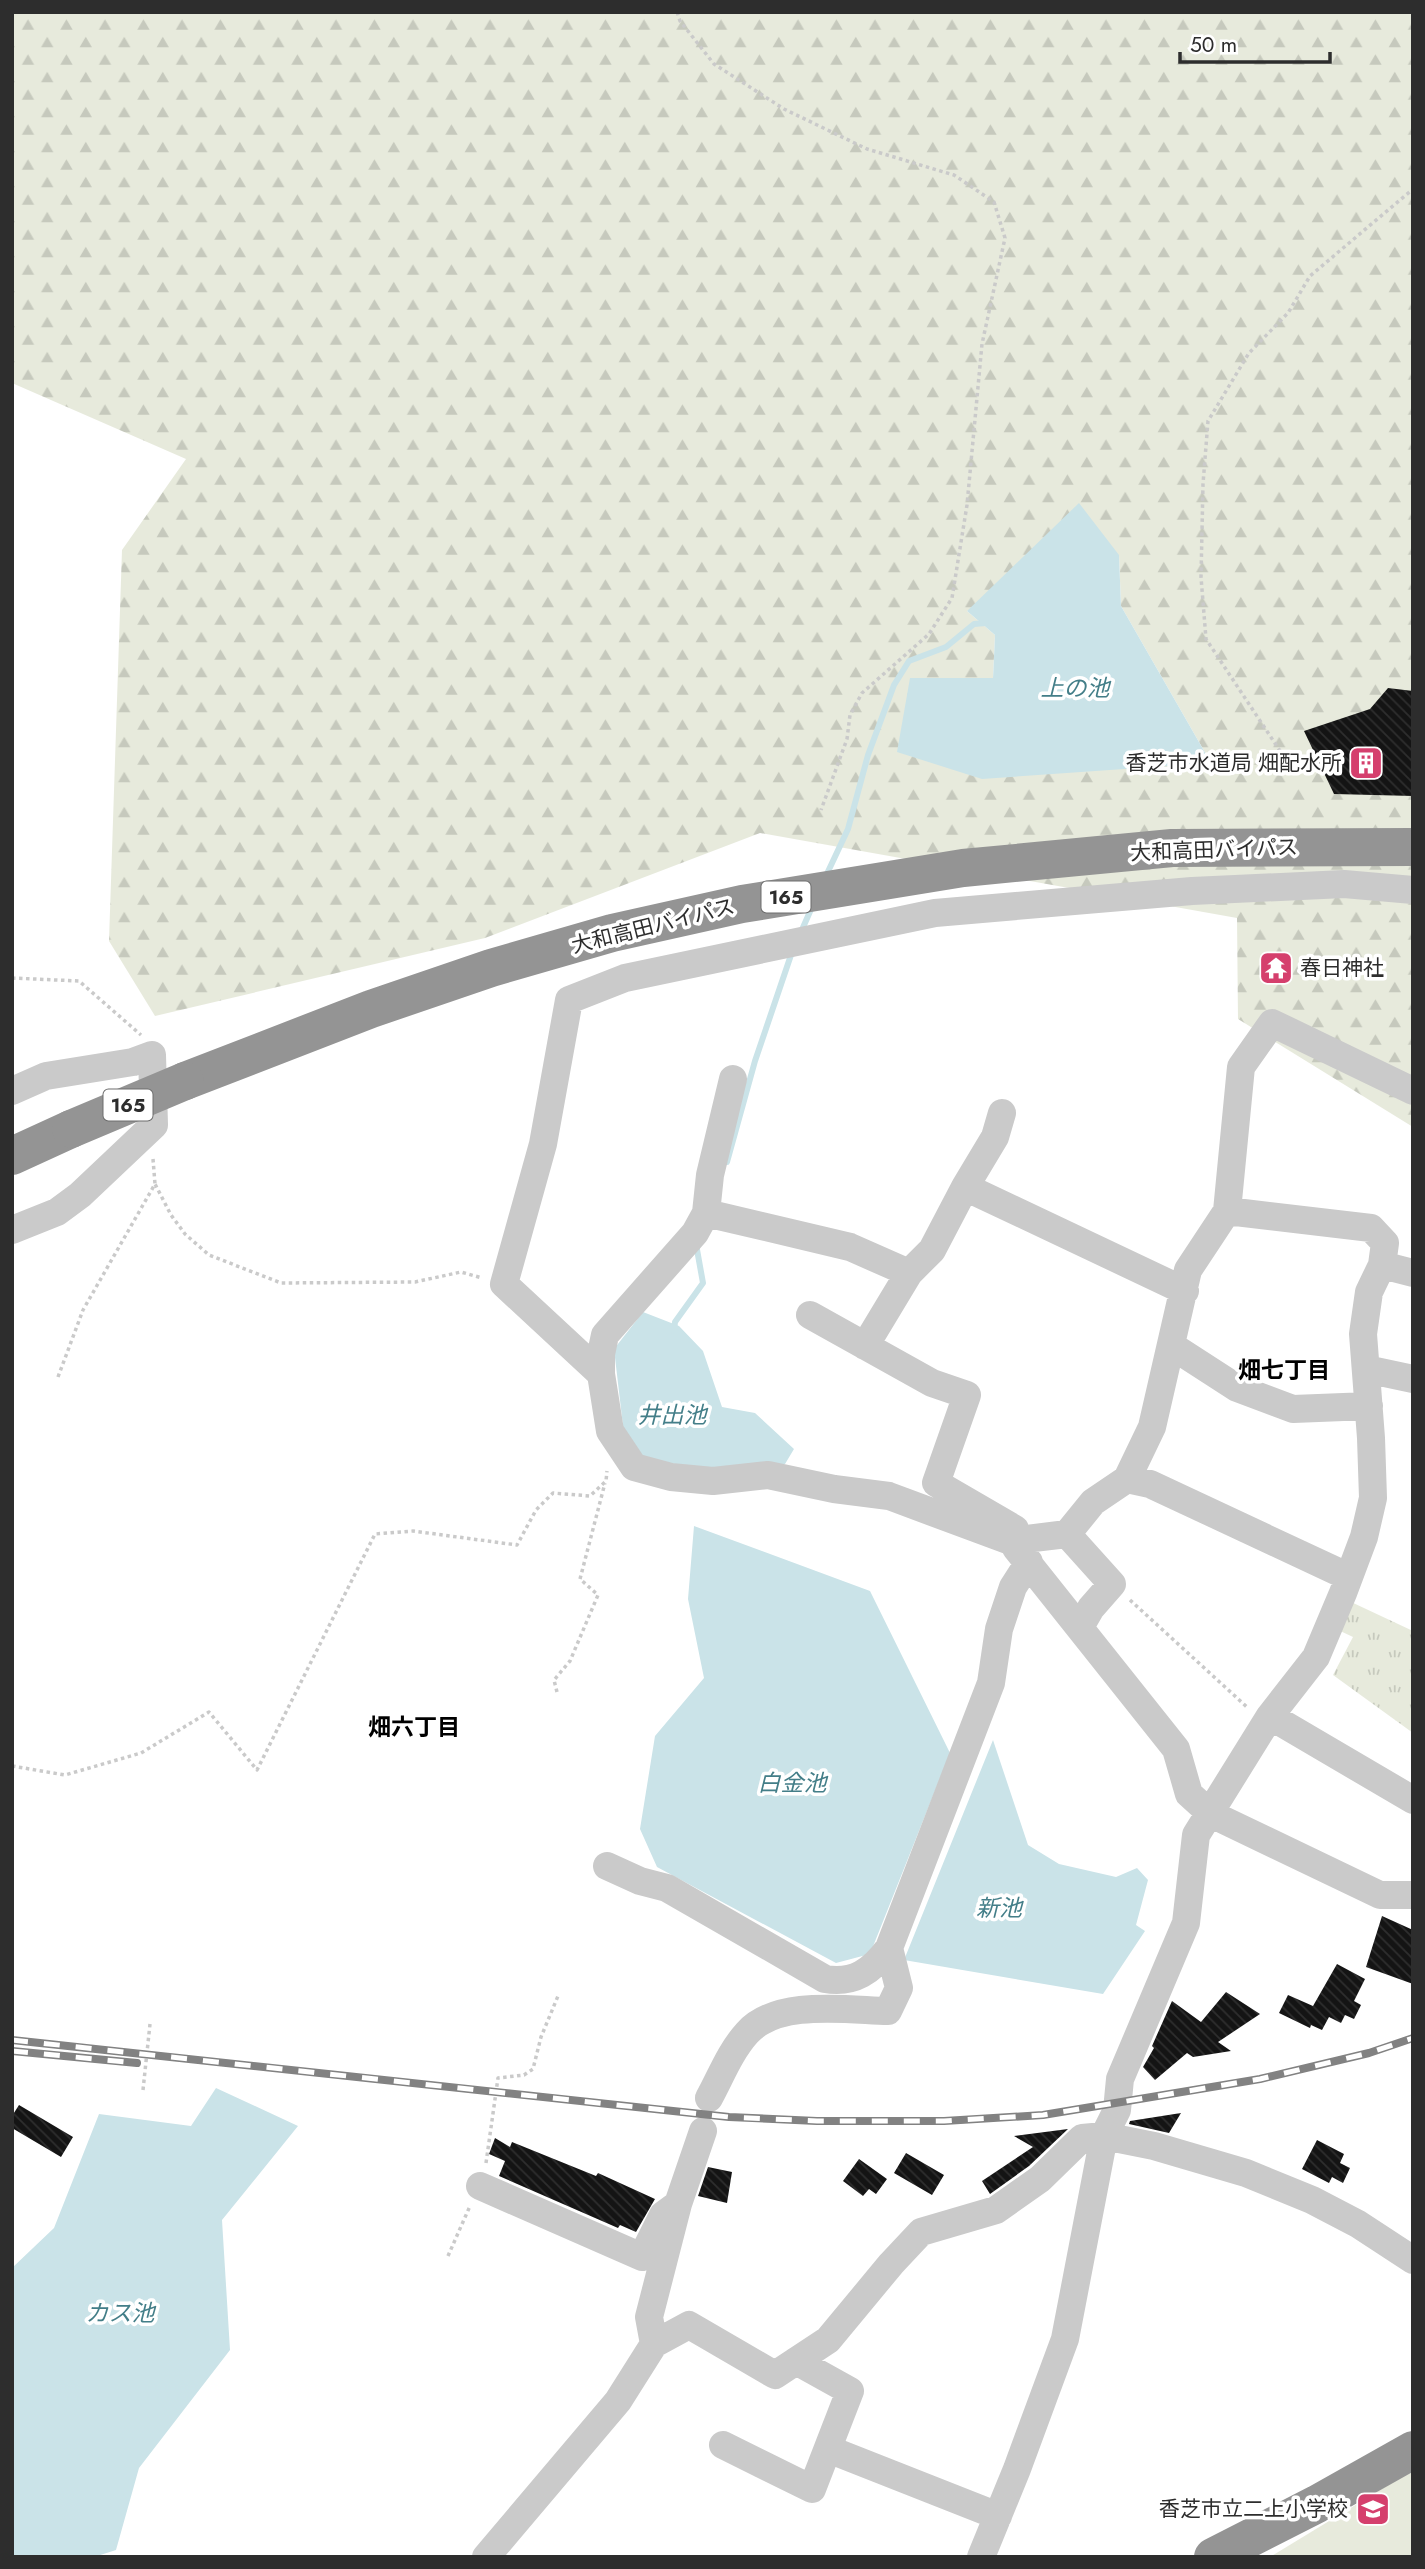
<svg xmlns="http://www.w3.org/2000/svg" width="1425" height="2569" viewBox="0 0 1425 2569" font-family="Jost,'Noto Sans JP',sans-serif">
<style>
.forest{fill:url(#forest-firs);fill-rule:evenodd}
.park{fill:url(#park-tufts)}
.garden{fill:#e7eadc}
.water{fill:#cae3e8}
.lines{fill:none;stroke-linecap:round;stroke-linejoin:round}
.stream{stroke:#cae3e8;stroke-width:6}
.building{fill:url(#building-back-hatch)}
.path{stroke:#cacaca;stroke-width:3.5;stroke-dasharray:3.5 3.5;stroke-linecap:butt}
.minor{stroke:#cacaca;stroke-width:28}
.highway{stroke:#949494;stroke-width:38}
.rail-casing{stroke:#828282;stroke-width:8}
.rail{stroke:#fff;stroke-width:5;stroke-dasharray:16;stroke-linecap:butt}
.highway-bridge{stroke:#949494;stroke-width:38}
.labels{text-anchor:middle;stroke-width:7;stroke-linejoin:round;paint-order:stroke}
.shield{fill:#fff;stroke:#6c6c6c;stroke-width:2}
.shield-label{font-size:19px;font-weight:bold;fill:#2d2d2d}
.poi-label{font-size:21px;fill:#2d2d2d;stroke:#fff;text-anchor:end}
.street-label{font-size:21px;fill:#2d2d2d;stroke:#fff}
.water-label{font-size:23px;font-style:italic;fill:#437e88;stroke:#fff}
.neighbourhood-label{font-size:23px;font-weight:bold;fill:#000;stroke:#fff}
</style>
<defs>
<pattern id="forest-firs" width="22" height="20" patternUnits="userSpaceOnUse" patternTransform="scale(1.75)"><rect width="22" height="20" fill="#e7eadc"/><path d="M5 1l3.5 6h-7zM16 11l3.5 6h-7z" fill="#c6c9bd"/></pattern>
<pattern id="park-tufts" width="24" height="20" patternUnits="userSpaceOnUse" patternTransform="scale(1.75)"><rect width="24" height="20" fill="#e7eadc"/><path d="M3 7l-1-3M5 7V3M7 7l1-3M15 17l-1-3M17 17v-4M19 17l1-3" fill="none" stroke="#c6c9bd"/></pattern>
<pattern id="building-back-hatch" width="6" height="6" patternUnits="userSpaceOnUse" patternTransform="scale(1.75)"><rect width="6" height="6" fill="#141414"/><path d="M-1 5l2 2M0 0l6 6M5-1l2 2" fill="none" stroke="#2e2e2e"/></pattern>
</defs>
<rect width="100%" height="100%" fill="#fff"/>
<path class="forest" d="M12,12h1401v1115l-175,-108 -1,-101 -477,-85 -275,105 -330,78 -46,-75 13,-391 64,-91 -174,-76zM1119,555l2,51 90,157 -301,-85h83l2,-43 -28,-24z"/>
<path class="park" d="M1349,1601l64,30v102l-80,-58 20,-38 -17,-8z"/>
<path class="garden" d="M1413,2470v87h-143z"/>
<path class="water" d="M1079,503l40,52 2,51 90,157 -229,16 -85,-27 13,-74h83l2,-43 -28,-24z
M643,1312l36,14 24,25 19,56 33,6 39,36 -9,15 -53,6 -93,-10 -14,-17 -11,-94z
M694,1526l176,65 80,162 -80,201 -34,9 -179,-96 -17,-38 15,-93 49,-58 -16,-79z
M993,1740l35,105 31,19 57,13 21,-9 11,12 -12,45 9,6 -42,63 -199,-34z
M216,2088l82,38 -76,94 8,130 -91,118 -23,82 -22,7h-82v-289l42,-40 45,-114 92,12z"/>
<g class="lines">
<path class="stream" d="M825,878l23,-49 20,-74 26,-70 15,-24 37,-14 28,-23 12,-1
M801,932l11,-25
M727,1162l28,-101 37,-109
M674,1331l1,-9 28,-39 -7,-39"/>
</g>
<path class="building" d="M1388,688l25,3v105l-79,-2 -30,-63 66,-22z
M1382,1916l31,14v54l-47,-17z
M1337,1964l28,15 -11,22 7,4 -7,14 -9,-4 -4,8 -12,-6 -7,13 -11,-5 -1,3 -31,-15 9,-18 25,11z
M1226,1992l34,22 -42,28 13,9 -38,6 -6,-4 -32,27 -12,-13 11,-19 -2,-2 20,-45 29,21z
M19,2105l54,32 -12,20 -49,-29v-12z
M1181,2113l-12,20 -40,-9 1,-3z
M1068,2129l-39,37 -39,28 -8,-13 51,-34 -19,-11z
M495,2138l15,9 2,-5 84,34 2,-3 57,26 -19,33 -16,-7 -2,3 -119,-52 6,-15 -16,-7z
M1317,2140l27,14 -4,9 10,5 -7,15 -11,-6 -3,6 -27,-14z
M906,2153l38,22 -12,20 -38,-22z
M859,2159l28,20 -11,15 -7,-5 -6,7 -20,-15z
M708,2167l24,5 -5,31 -29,-7z"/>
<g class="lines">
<path class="path" d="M677,12l3,9 34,43 70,45 83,40 87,26 40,27 11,36 -23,106 -15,161 -15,93 -23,36 -67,59 -12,22 -3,24 -26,71
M1288,763l-82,-124 -5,-62 2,-93 5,-63 41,-68 39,-40 22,-37 103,-87
M12,978l67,3 62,54
M153,1159l2,25
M58,1377l25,-67 72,-126 16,31 14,19 24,21 72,28 134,-1 46,-10 21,6
M1130,1600l118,108
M557,1692l-3,-12 16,-19 28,-66 -18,-16 25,-96
M12,1766l53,9 76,-22 68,-41 48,58 118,-236 38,-3 104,14 19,-35 17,-17 37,3 16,-15 1,-10
M143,2090l7,-66
M486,2163l12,-85 26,-3 9,-6 8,-32 17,-41
M448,2256l22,-50"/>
<path class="minor" d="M1413,890l-69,-6 -152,7 -257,22 -310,65 -56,22 -26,144 -39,140 97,90 9,57 24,36 37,10 42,4 55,-6 66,14 55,7 121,45 57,-7 26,-32 34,-23 25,-52 36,-157 39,-59 14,-144 31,-44 141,68
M12,1091l34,-15 87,-14 19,-7 2,70 -74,70 -23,17 -45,18
M965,1187l30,-50 7,-24
M706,1213l144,34 59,26
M1382,1265l31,8
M810,1315l122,68 35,12 -31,88 79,46
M865,1346l44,-73 23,-23 33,-63 220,104
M1172,1346l65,42 56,21 76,-3
M1366,1369l47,10
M601,1374v-20l4,-19 90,-102 11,-20 4,-38 23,-96
M1127,1479l23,5 199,93
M1067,1534l45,50 -21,24 -11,19
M1016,1548l160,201 13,45 22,20 169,81h33
M1270,1716l143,84
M607,1866l33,15 27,7 158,91c29,5 47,-8 64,-31l102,-265 8,-54 14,-42 16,-25
M709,2098c12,-22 21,-46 38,-65 30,-34 100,-23 141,-22l11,-23 -10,-40
M480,2186l162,71 21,-42 15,-11
M654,2344l-5,-27 29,-113 25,-73
M723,2445l89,44 38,-98 -54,-30
M828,2449l170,67
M486,2557l132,-156 36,-57 35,-19 86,50 53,-35 63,-76 30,-32 75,-22 44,-31 42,-41 22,-2 50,10 92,27 66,27 46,24 55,36
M981,2557l36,-88 48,-130 39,-203 13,-26 3,-31 66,-156 10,-88 74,-119 46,-59 27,-64 21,-56 9,-39 -2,-60 -8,-104 6,-42 13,-27 3,-22 -14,-15 -144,-17"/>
<path class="highway" d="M185,1081l186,-72 120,-41 121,-35 130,-29 221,-36 209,-20 241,-1
M12,1156l59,-27
M1213,2557l104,-53 96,-54"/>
<g class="rail-casing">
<path id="rail" d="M12,2040l717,77 88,4h127l99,-6 217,-36 109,-26 44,-15
M12,2051l125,12"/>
</g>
<use href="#rail" class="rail"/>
<path class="highway-bridge" d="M71,1129l114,-48"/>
</g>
<defs>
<g id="building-square" transform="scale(1.75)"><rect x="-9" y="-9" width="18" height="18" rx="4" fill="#d53f6d" stroke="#fff"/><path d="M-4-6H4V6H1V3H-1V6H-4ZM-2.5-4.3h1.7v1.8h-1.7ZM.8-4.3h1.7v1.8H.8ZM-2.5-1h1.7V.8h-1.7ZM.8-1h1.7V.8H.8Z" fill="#fff"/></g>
<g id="temple-square" transform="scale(1.75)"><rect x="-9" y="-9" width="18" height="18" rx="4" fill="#d53f6d" stroke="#fff"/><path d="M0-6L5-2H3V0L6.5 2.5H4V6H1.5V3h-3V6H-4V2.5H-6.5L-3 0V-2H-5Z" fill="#fff"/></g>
<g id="school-square" transform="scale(1.75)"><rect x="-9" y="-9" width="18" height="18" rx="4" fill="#d53f6d" stroke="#fff"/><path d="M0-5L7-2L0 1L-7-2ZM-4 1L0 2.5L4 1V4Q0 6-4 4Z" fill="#fff"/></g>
</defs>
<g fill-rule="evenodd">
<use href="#building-square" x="1366" y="763"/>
<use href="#temple-square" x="1276" y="968"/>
<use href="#school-square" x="1373" y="2509"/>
</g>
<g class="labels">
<g class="shield">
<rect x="761.5" y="881.5" width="49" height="31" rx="5"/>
<rect x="103.5" y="1089.5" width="49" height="31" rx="5"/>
</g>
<g class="shield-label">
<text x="786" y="904">165</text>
<text x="128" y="1112">165</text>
</g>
<g class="poi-label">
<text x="1342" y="770">香芝市水道局 畑配水所</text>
<text x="1300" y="975" text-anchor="start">春日神社</text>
<text x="1348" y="2516">香芝市立二上小学校</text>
</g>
<g class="street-label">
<text transform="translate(1214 850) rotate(-2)" y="7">大和高田バイパス</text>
<text transform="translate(653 926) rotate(-14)" y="7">大和高田バイパス</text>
</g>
<g class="water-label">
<text x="1075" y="696">上の池</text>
<text x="672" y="1423">井出池</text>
<text x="792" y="1791">白金池</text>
<text x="999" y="1916">新池</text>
<text x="120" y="2321">カス池</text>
</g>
<g class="neighbourhood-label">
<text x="1284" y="1378">畑七丁目</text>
<text x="414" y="1735">畑六丁目</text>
</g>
</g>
<rect width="1425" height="2569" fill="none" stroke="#2d2d2d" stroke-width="28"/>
<path d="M1180 52v10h150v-10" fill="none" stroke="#2d2d2d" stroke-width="3.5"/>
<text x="1190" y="52" font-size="21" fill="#2d2d2d" stroke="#ffffff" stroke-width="5" paint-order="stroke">50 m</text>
</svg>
